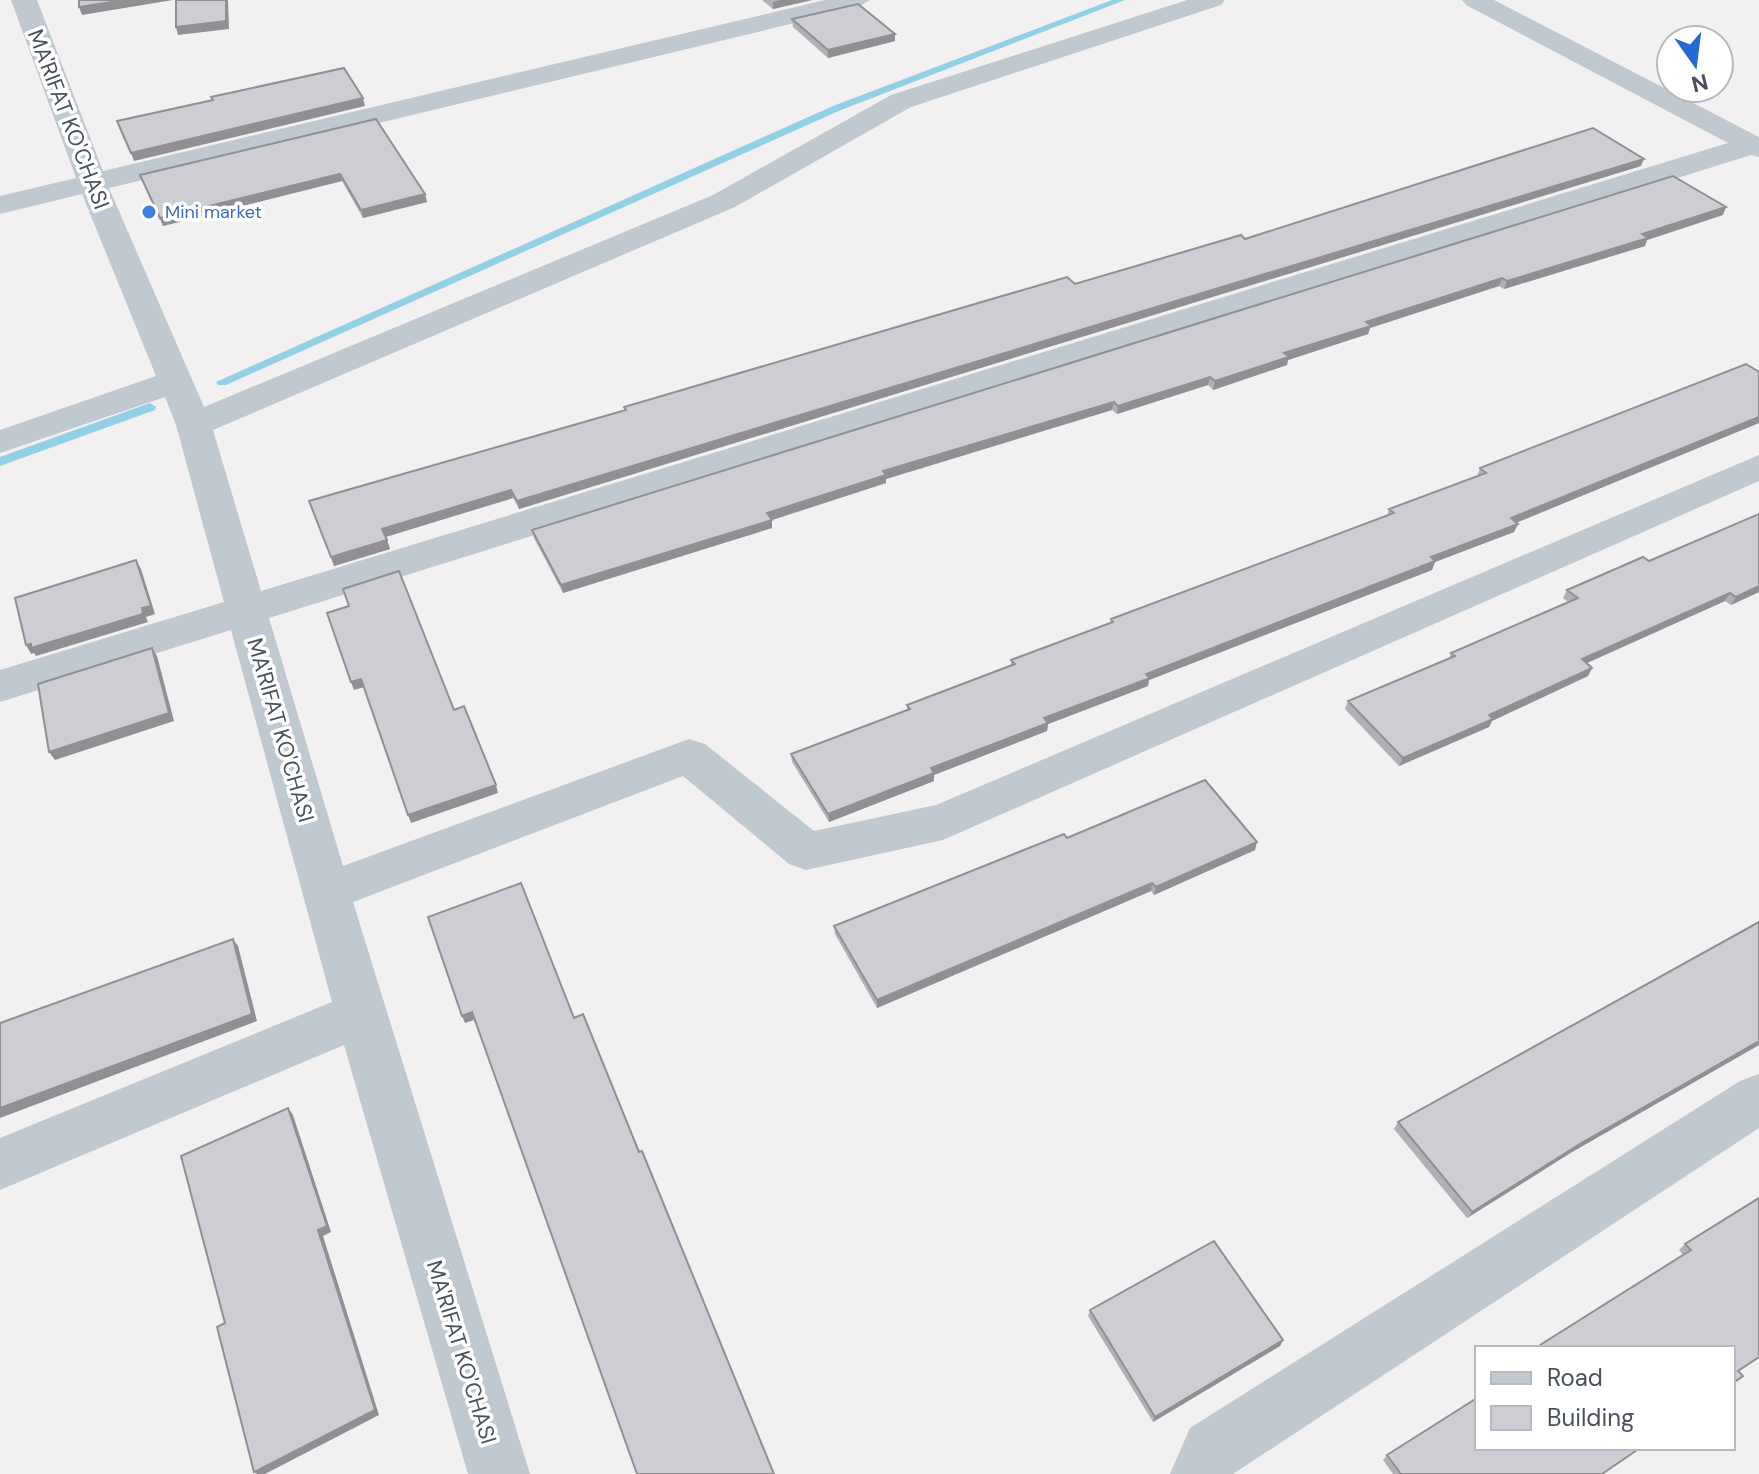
<svg xmlns="http://www.w3.org/2000/svg" width="1759" height="1474" viewBox="0 0 1759 1474" font-family="'DM Sans',sans-serif">
<style>
.lines{fill:none;stroke-linecap:round;stroke-linejoin:round}
.stream{fill:#92d0e6;fill-rule:evenodd}
.street{fill:#c1c9d0;fill-rule:evenodd}
.wall{fill:#b0b1b6}
.shaded-wall{fill:#909094}
.building{fill:#cdced4;stroke:#909094;stroke-width:2}
.shop-dot{fill:#3f7fe0;stroke:#fff;stroke-width:3}
.labels{text-anchor:middle;stroke-width:7;stroke-linejoin:round;paint-order:stroke}
.far-shop-label{font-size:18px;fill:#366cbe;stroke:#fff;text-anchor:start}
.street-label{font-size:22px;fill:#49525c;stroke:#fff}
</style>
<rect width="100%" height="100%" fill="#f2f0f0"/>
<g class="lines">
<path class="stream" d="M1112,0h13l-284,110 -615,275h-8l-2,-3 617,-276z
M150,403l6,4 -1,3 -155,56v-9z"/>
<path class="street" d="M11,0h26l66,171 722,-171h45l-13,8 -748,180 95,219 509,-212 178,-100 296,-95h38l-4,5 -310,102 -176,100 -522,223 48,161 1467,-448 -262,-138 -4,-5h32l265,137v20l-8,-2 -1482,463 74,248 346,-127 16,5 109,87 122,-26 823,-350v26l-816,359 -137,30 -17,-6 -106,-88 -330,126 177,572h-62l-124,-429 -344,145v-52l332,-136 -101,-372 -231,72v-32l224,-68 -48,-177 -11,-28 -165,56v-23l156,-54 -74,-182 -82,20v-18l76,-18z
M1759,1074v54l-526,346h-63l20,-46 550,-347z"/>
</g>
<path class="wall" d="M762,0h50l-39,9z
M792,19l103,15v7l-67,17 -35,-31z
M376,119l49,75 2,8 -64,16 -21,-37 -179,45 -23,-51z
M1641,166l-1122,343 -6,-11 -127,39 4,12 -56,17 -25,-65 316,-90 -1,-4 621,-168z
M1723,215l-76,25 -2,6 -141,43 -5,-3 -129,42 -2,6 -80,26 -1,5 -74,25 -5,-5 -91,29 -5,-4 -226,69v4l-114,37v8l-209,65 -29,-55 -2,-8z
M1759,372v51l-243,100 2,1 -4,8 -79,30 -3,8 -283,110 -1,6 -100,38 -1,7 -113,44v6l-105,41 -37,-60 -1,-8 116,-44v-5l104,-39v-6l99,-37 1,-4 276,-103 2,-7 88,-32 3,-9z
M1649,561l110,31 -28,13 -6,-4 -138,62 5,5 -4,8 -96,45 -3,6 -90,39 -54,-57 3,-8 101,-42 2,-6 117,-51 -5,-4 4,-8z
M1067,838l188,12 -101,45 -3,-4 -274,117 -42,-74 -1,-8z
M1759,922v123l-187,107 -105,66 -73,-89 4,-7z
M1759,1198l-20,173 -6,13v-36h-195l145,-93 -4,-5 6,-6z
M1090,1310l193,30 -3,6 -127,76 -65,-106z
M1387,1455l216,19h-210l-10,-14z"/>
<path class="shaded-wall" d="M125,0h48l-91,15 -3,-8z
M226,0h2l1,29 -51,6 -2,-8z
M781,0h31l-39,9v-7z
M895,34v7l-67,17v-8z
M363,98l2,8 -231,55 -3,-8z
M1644,159l-3,7 -1122,343 -2,-8z
M340,174l2,7 -179,45 -3,-8z
M425,194l2,8 -64,16 -2,-8z
M1726,207l-3,8 -76,25 -2,6 -141,43 3,-8 135,-47z
M1502,278l-3,8 -129,42 -2,6 -80,26 -1,5 -74,25 2,-9 69,-28 82,-31z
M1210,377l-2,8 -91,29 1,-8z
M1114,402l-2,8 -226,69v4l-114,37v8l-209,65 -2,-8 322,-114z
M1759,417v6l-251,103 3,-8z
M511,490l2,8 -128,39 -3,-8z
M1518,524l-4,8 -79,30 -3,8 -283,110 -1,6 -100,38 -1,7 -113,44v6l-105,41 -1,-8 318,-140 285,-117z
M387,540l3,9 -56,17 -3,-9z
M136,560l5,9 14,45 -9,3 2,5 -112,34 -2,-3 -3,1 -5,-9 116,-37z
M1759,586v6l-28,13 5,-8z
M1730,593l-5,8 -147,66 4,-8z
M152,648l5,8 17,65 -119,39 -6,-8z
M1592,668l-4,8 -96,45 -3,6 -90,39 4,-8 86,-43z
M361,679l3,8 -10,3 -3,-8z
M496,785l2,8 -87,30 -3,-8z
M1257,842l-2,8 -101,45 2,-8z
M1152,883l-1,8 -274,117v-8z
M233,939l5,7 19,75 -257,97v-10z
M472,1012l2,8 -9,3 -3,-7z
M1759,1041v4l-187,107 -105,66 5,-6 106,-67z
M288,1108l5,7 38,117 -8,4 56,179 -114,59h-8l-3,-2 64,-242z
M1283,1340l-3,6 -127,76 2,-5z"/>
<path class="building" d="M79,0h46l-46,7z
M176,0h50v21l-50,6z
M858,4l37,30 -67,16 -36,-31z
M344,68l19,30 -232,55 -14,-32 96,-21 -2,-3z
M376,119l49,75 -64,16 -21,-36 -180,44 -20,-43z
M1593,128l51,31 -1127,342 -6,-11 -129,39 5,11 -56,17 -22,-56 317,-91 -2,-3 443,-130 8,7 166,-49 4,4z
M1673,176l53,31 -84,27 6,4 -141,43 -5,-3 -136,44 5,4 -87,27 5,4 -74,24 -5,-4 -92,29 -4,-4 -231,69 3,4 -119,38 5,7 -211,65 -29,-55z
M1746,364l13,8v45l-248,101 7,6 -87,33 4,4 -289,113 4,4 -106,40 4,5 -117,45 3,5 -106,41 -37,-60 119,-45 -3,-4 108,-41 -4,-4 102,-38 -2,-3 283,-106 -5,-4 97,-36 -6,-5z
M1759,514v72l-23,11 -6,-4 -148,66 10,9 -103,47 4,4 -90,39 -55,-57 107,-45 -4,-3 127,-55 -11,-8 76,-33 6,4z
M136,560l15,46 -9,2 1,6 -112,34v-4l-5,1 -11,-47z
M399,571l55,139 10,-4 32,79 -88,30 -47,-136 -10,3 -24,-69 22,-7 -6,-17z
M152,648l17,65 -120,39 -11,-68z
M1205,780l52,62 -101,45 -4,-4 -275,117 -43,-74 230,-92 3,4z
M521,883l53,135 9,-4 56,138 3,-1 132,323h-137l-165,-462 -10,4 -34,-99z
M1759,922v119l-181,104 -106,67 -74,-90z
M233,939l19,75 -252,94v-85z
M288,1108l39,118 -9,4 57,180 -121,62 -37,-145 8,-4 -44,-167z
M1759,1198v159l-21,14 5,5 -10,7v-35h-191l-2,-3 151,-95 -6,-6z
M1214,1241l69,99 -128,77 -65,-107z
M1477,1398v50h163l-38,26h-201l-14,-19z"/>
<circle class="shop-dot" cx="149" cy="212" r="8"/>
<g class="labels">
<g class="far-shop-label">
<text x="165" y="218">Mini market</text>
</g>
<g class="street-label">
<text transform="translate(69 119) rotate(69)" y="8">MA'RIFAT KO'CHASI</text>
<text transform="translate(281 730) rotate(74)" y="8">MA'RIFAT KO'CHASI</text>
<text transform="translate(462 1352) rotate(73)" y="8">MA'RIFAT KO'CHASI</text>
</g>
</g>
<rect x="1475" y="1346" width="260" height="104" fill="#ffffff" stroke="#b6babe" stroke-width="2"/>
<rect x="1491" y="1372" width="40" height="12" fill="#c1c9d0" stroke="#b6babe" stroke-width="2"/>
<text x="1547" y="1386" font-size="24" fill="#49525c">Road</text>
<rect x="1491" y="1406" width="40" height="24" fill="#cdced4" stroke="#b6babe" stroke-width="2"/>
<text x="1547" y="1426" font-size="24" fill="#49525c">Building</text>
<g transform="translate(1695 64) rotate(166)"><circle r="38" fill="#ffffff" stroke="#b6babe" stroke-width="2"/>
<path d="M0-6L14 30L0 20L-14 30Z" fill="#2669d5"/>
<text y="-12" font-size="22" font-weight="bold" text-anchor="middle" fill="#49525c">N</text>
</g>
</svg>
